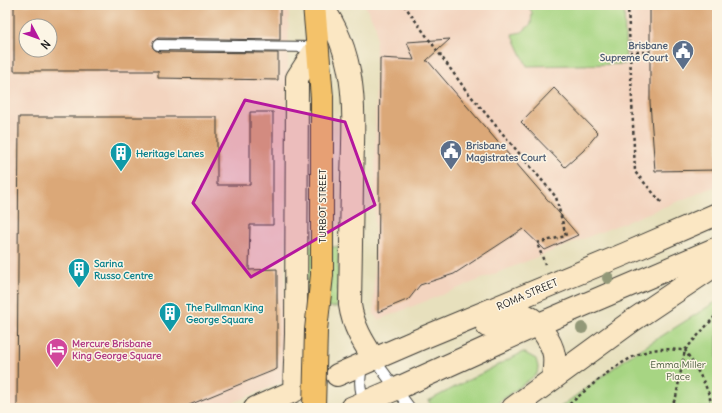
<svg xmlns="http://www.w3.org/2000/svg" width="722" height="413" viewBox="0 0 722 413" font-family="Delius,sans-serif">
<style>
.built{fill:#f3d4bf;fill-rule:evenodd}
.green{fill:#a7d583;stroke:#627850}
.building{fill:#dba878;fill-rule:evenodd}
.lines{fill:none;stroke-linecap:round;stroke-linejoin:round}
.lane-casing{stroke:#3a3934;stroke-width:12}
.secondary-casing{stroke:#3a3934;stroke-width:24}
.primary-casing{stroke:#3a3934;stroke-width:24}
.path{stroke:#3a3934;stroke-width:2.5;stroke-dasharray:3 3;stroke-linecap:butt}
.lane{stroke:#fff;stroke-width:10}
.secondary{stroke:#fbe7c3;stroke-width:22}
.primary{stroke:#f4c26a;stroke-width:22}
.primary-bridge-casing{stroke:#3a3934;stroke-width:24;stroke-linecap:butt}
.primary-bridge{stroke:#f4c26a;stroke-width:22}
.tree{fill:#929878}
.marked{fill:#b5179e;fill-opacity:0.2;stroke:#b5179e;stroke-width:3;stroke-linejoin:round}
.labels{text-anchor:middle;stroke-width:3;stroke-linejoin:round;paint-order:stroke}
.service-label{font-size:10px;font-weight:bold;fill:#4e5e75;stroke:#fcf5e5;text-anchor:end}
.culture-label{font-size:10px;font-weight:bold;fill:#0d838f;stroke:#fcf5e5;text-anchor:start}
.street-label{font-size:10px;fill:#1c1c1c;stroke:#fcf5e5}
.hotel-label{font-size:10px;font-weight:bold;fill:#b23c85;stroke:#fcf5e5;text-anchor:start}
.park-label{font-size:10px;fill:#4d5d40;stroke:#fcf5e5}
</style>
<rect width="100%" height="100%" fill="#fcf5e5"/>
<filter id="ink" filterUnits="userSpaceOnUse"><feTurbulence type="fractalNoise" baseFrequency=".025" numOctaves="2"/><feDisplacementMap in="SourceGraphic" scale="8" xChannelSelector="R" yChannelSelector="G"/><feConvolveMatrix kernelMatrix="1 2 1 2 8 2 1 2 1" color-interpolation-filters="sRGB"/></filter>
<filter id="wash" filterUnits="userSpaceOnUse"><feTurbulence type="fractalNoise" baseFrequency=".012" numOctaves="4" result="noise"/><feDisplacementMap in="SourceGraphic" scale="16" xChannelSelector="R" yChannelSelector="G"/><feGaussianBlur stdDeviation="0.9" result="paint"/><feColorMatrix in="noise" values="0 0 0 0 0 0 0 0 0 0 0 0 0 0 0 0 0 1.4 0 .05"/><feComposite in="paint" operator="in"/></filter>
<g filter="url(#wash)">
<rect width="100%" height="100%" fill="#e7e0bd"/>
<path class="built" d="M5,5h284l-6,377 -63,26h-215zM26,26h24v24h-24z
M365,5h352v181l-339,134 -4,-5 2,-288z"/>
<path class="green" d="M527,5h97l2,59 -99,2 -15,-32 10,-2 9,-8 1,-12z
M307,246l32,1 -2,60h-31z
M717,301v107h-158l68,-50z
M523,352l13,7 2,8 -1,7 -46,34h-57l-6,-7z"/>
<g id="blocks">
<path class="building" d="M14,5h266v35l-122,-2 -3,2 -3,5 1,3 5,4 120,1v27l-120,-2v-7h-144zM26,26h24v24h-24z
M650,5h67v165l-62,1 -5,-69z
M450,39l-24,22h2l150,174 -33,15 -22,-21 -69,45 -34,11 -11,14 -31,13 2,-254 34,2 -7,-18z
M554,88l44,45 -15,18 -18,16 -44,-45z
M250,112h23v113h-23l-1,45 28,-1v100l-95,39h-165l2,-291h198v68h33z"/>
</g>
</g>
<g filter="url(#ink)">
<use href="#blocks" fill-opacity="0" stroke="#3a3934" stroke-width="1"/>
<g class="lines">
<g class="lane-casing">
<path id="lane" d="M158,45l159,2
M374,359l36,49
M363,364c-4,13 -4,28 3,41"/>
</g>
<g class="secondary-casing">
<path id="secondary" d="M321,5c40,55 32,115 31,178 -1,41 -1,81 -2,122 3,21 13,37 24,54
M487,326c11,-4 24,-12 36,-11 13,1 29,28 31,40 1,8 0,15 -1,22
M337,375l88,-38 200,-83 92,-40
M255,408l39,-17 2,-57 1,-256 20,-31
M351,408l45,-19 141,-64 180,-77
M513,408l119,-87 85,-57"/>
</g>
<g class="primary-casing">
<path id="primary" d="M314,5l8,92"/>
</g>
<path class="path" d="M404,5l61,84 91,108 10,39 -29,7 8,21
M628,5l7,167 27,31
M630,52h20
M565,408c25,-21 62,-57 95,-59 8,0 17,1 25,1 11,19 24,36 27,58
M671,408l5,-11 9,-47 32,-36"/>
<use href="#lane" class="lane"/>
<use href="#secondary" class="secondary"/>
<use href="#primary" class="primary"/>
<g class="primary-bridge-casing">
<path id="primary-bridge" d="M314,408l2,-78 6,-55v-178"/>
</g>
<use href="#primary-bridge" class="primary-bridge"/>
</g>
<g class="tree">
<circle cx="608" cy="278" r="6"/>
<circle cx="582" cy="328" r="6"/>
</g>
</g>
<path class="marked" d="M245,100l100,22 30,83 -124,72 -58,-74z"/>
<defs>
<g id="civic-pin" transform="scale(1.15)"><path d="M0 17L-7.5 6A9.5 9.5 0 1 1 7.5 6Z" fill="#5c6f8a" stroke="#fcf5e5"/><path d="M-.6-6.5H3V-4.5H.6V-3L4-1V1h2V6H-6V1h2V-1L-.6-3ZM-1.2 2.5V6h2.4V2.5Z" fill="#fff"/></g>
<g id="building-pin" transform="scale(1.15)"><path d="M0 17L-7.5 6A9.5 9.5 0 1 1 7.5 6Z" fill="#0f9aa8" stroke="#fcf5e5"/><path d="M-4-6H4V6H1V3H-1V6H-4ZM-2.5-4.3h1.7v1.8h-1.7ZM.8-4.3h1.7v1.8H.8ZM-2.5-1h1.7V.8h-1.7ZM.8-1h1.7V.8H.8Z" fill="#fff"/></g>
<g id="hotel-pin" transform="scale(1.15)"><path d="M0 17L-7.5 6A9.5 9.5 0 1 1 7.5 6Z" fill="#d1479c" stroke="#fcf5e5"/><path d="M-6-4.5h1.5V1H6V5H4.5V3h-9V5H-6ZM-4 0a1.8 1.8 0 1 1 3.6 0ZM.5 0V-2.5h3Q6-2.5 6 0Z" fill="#fff"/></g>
</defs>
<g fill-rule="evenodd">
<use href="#civic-pin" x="683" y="51"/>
<use href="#civic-pin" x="451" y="151"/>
<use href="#building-pin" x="121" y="153"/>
<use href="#building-pin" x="79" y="269"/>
<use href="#building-pin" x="170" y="313"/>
<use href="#hotel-pin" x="57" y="349"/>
</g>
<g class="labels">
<g class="service-label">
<text x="668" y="49">Brisbane<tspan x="668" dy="12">Supreme Court</tspan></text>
<text x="466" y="149" text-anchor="start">Brisbane<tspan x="466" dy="12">Magistrates Court</tspan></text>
</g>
<g class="culture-label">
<text x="136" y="157">Heritage Lanes</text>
<text x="94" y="267">Sarina<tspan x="94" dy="12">Russo Centre</tspan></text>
<text x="186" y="311">The Pullman King<tspan x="186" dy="12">George Square</tspan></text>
</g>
<g class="street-label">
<text transform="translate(322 206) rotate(-90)" y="4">TURBOT STREET</text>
<text transform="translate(527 294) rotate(-23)" y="4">ROMA STREET</text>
</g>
<g class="hotel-label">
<text x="72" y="347">Mercure Brisbane<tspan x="72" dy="12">King George Square</tspan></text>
</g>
<g class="park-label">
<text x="678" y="368">Emma Miller<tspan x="678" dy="12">Place</tspan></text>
</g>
</g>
<rect width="722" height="413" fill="none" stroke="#fcf5e5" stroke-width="20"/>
<g transform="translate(38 38) rotate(131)"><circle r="19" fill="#fcf5e5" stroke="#a29e95"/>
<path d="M0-3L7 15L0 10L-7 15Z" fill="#b5179e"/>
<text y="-6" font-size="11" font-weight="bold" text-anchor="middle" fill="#1c1c1c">N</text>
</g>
</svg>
